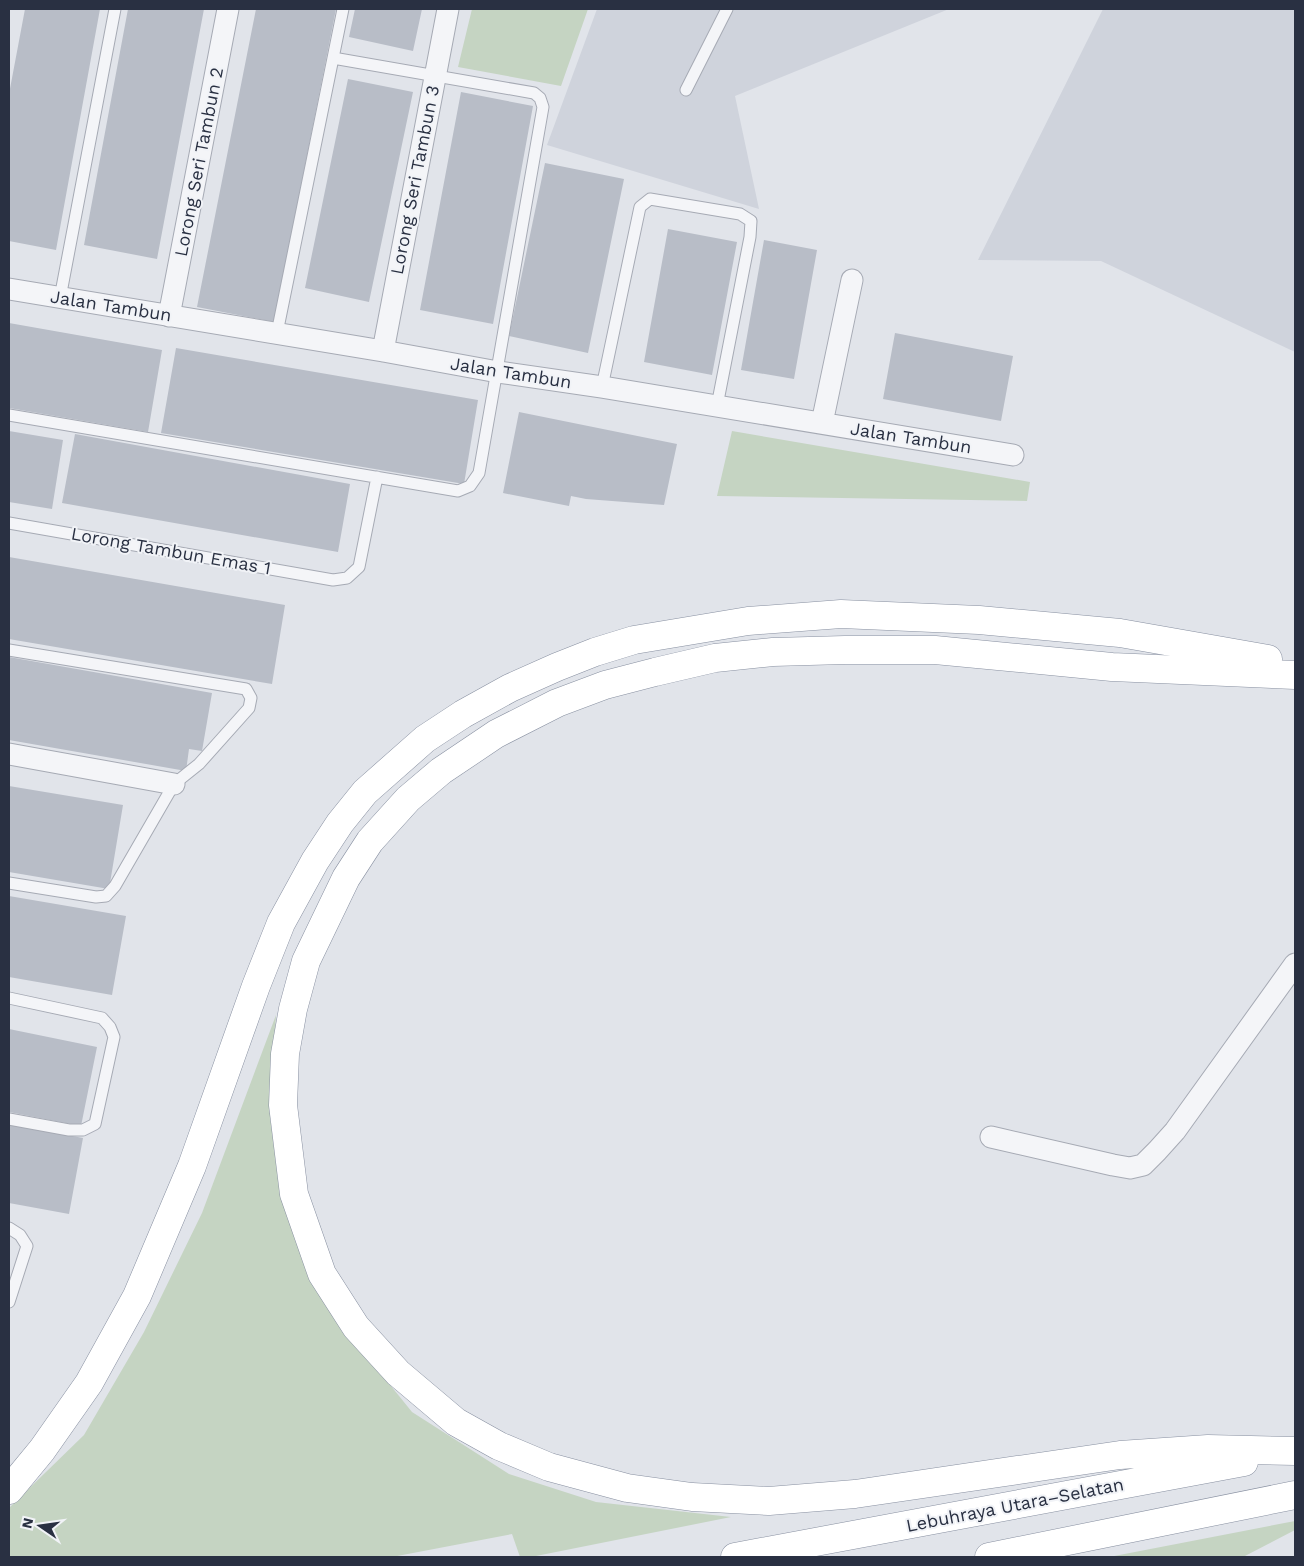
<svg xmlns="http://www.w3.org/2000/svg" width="1304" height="1566" viewBox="0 0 1304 1566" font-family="'Work Sans',sans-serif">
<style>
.built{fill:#cfd3dc}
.green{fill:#c5d4c2}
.building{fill:#b8bdc7}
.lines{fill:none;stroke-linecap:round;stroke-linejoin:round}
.service-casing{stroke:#a6aab4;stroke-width:13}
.minor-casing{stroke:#a6aab4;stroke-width:23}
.motorway-casing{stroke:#8890a1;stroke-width:29}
.service{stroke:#f4f5f8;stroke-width:11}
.minor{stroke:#f4f5f8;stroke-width:21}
.motorway{stroke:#fff;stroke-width:28}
.labels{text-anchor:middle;stroke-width:4;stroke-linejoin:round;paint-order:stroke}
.street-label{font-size:18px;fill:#293042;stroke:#f1f3f7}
</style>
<rect width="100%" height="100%" fill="#e1e4ea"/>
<path class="built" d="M597,9h352l-214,87 24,113 -212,-64z
M1103,9h192v343l-194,-91 -123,-1z"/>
<path class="green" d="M472,9h116l-27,77 -103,-19z
M732,431l298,51 -3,19 -310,-5z
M276,1015l-6,101 11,80 46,111 85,105 97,62 87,28 135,15 -200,40h-11l-8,-23 -120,23h-383v-49l75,-73 60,-103 58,-119z
M1295,1521v9l-52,27h-134z"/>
<path class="building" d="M25,9h75l-44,241 -47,-9v-147z
M128,9h76l-47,250 -73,-14z
M256,9h80l-62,313 -77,-15z
M355,9h67l-9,42 -64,-14z
M348,79l65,13 -44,210 -64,-14z
M461,92l72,14 -40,218 -73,-14z
M545,163l79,16 -36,174 -79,-17z
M668,229l69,13 -25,133 -68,-13z
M764,240l53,10 -23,129 -53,-9z
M9,323l153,27 -14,82 -139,-24z
M895,333l118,23 -12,65 -118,-22z
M176,348l302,52 -14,84 -303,-51z
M519,412l158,32 -13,61 -78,-6 -15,-3 -2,10 -66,-13z
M9,431l54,9 -11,69 -43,-7z
M75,434l275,50 -12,68 -276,-49z
M9,557l276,48 -13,79 -263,-45z
M9,657l203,36 -10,58 -13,-2 -3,22 -177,-31z
M9,786l114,19 -14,84 -100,-17z
M9,896l117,20 -14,79 -103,-18z
M9,1029l88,18 -16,79 -72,-14z
M9,1124l74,14 -14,76 -60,-11z"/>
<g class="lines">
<g class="service-casing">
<path id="service" d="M686,90l41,-81
M60,298l55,-289
M277,333l66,-324
M602,387l38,-180 10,-8 90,15 11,7 -1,16 -33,169
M9,415l449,76 12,-5 9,-13 64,-366 -3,-9 -6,-5 -201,-35
M9,523l324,57 14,-2 12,-11 18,-90
M9,650l237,39 5,9 -2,10 -50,56 -25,20 -59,102 -9,10 -10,1 -87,-14
M9,998l93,20 8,9 4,10 -19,87 -12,6h-14l-60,-11
M9,1228l11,7 7,11 -18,56"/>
</g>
<g class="minor-casing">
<path id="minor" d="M9,289l374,62 115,21 104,15 411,68
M169,316l59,-307
M383,351l65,-342
M822,423l30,-143
M9,754l165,30
M991,1137l122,28 17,3 13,-3 14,-14 18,-20 120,-167"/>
</g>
<g class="motorway-casing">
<path id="motorway" d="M1295,675l-183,-8 -177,-17h-90l-72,2 -58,6 -60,14 -50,13 -48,18 -61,31 -55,37 -33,28 -38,42 -24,37 -40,83 -13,48 -8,45 -2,51 11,89 28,80 34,53 42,46 58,49 43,24 50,21 78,21 65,9 77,4 86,-7 265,-39 88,-6 87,2
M9,1490l33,-40 47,-67 48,-87 55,-130 64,-180 25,-63 34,-62 25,-38 25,-31 60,-53 38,-25 47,-26 47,-21 38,-15 39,-12 114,-19 93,-7 138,6 141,13 148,26
M735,1557l509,-95
M989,1557l306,-62"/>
</g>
<use href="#service" class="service"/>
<use href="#minor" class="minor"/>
<use href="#motorway" class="motorway"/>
</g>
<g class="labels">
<g class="street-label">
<text transform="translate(199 162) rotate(-79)" y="6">Lorong Seri Tambun 2</text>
<text transform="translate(415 180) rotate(-79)" y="6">Lorong Seri Tambun 3</text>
<text transform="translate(111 306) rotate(9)" y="6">Jalan Tambun</text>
<text transform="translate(511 373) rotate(9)" y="6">Jalan Tambun</text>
<text transform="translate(911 438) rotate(9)" y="6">Jalan Tambun</text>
<text transform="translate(171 551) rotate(10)" y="6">Lorong Tambun Emas 1</text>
<text transform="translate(1015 1505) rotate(-11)" y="6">Lebuhraya Utara–Selatan</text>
</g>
</g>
<rect width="1304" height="1566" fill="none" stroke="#293042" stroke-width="20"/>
<g transform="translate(40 1526) rotate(283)" stroke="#f1f3f7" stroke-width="4" paint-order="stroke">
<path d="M0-4L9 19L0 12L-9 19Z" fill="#293042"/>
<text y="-8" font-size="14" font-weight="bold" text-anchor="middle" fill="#293042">N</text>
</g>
</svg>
